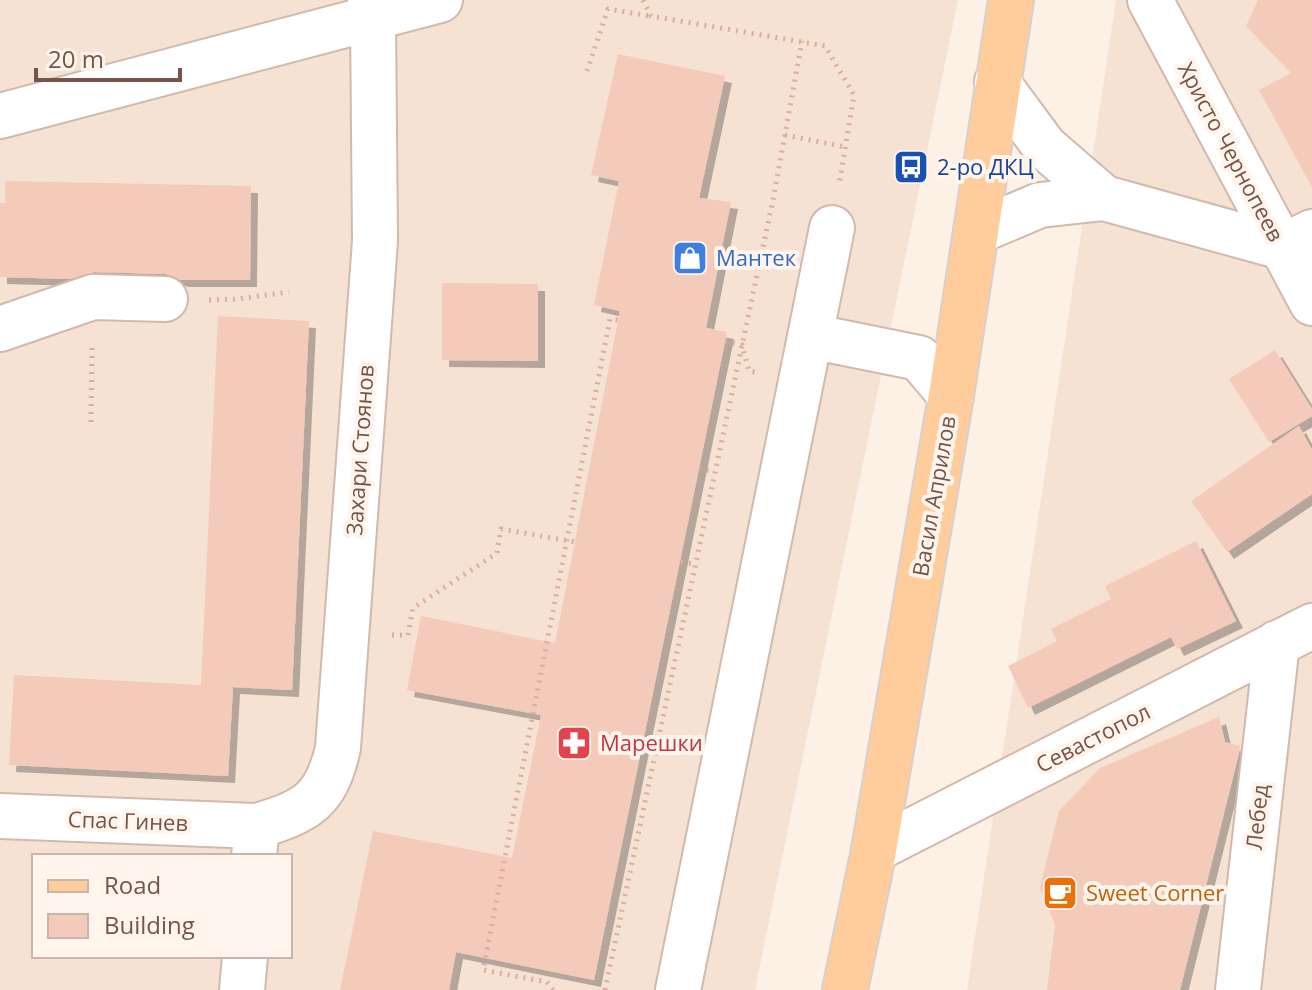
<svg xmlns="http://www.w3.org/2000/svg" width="1312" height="990" viewBox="0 0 1312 990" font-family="'Open Sans',sans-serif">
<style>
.residential{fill:#f5e2d3;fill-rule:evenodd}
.building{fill:#f4cbbb;filter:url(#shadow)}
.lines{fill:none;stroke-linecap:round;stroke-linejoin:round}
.minor-casing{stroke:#d1b9ad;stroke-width:48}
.major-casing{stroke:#d9cfcc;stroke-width:48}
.path{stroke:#d9ae9e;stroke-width:5;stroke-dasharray:2 6;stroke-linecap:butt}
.minor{stroke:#fff;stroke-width:44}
.major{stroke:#fecd9b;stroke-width:44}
.labels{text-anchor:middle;stroke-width:8;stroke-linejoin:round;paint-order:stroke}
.street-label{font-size:22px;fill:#775449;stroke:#fff5ec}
.transit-label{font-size:22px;fill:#164399;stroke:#fff5ec;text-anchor:start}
.shop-label{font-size:22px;fill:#366cbe;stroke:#fff5ec;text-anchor:start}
.health-label{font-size:22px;fill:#be3a42;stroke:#fff5ec;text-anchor:start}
.food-label{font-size:22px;fill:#c56008;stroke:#fff5ec;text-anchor:start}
</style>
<defs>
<filter id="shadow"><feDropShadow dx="7" dy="7" stdDeviation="0" flood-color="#0004"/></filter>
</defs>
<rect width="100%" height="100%" fill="#fdf1e5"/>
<path class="residential" d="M0,0h958l-203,990h-755zM34,856h256v100h-256z
M1116,0h196v990h-345z"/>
<path class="building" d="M1258,0h54v187l-53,-97 32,-17 -45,-47z
M618,54l107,22 -26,122 32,4 -25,126 21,4 -133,648 -138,-28 -7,38h-109l33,-159 139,27 29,-143 -134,-25 14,-74 134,27 65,-332 -26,-6 25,-124 -28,-6z
M5,181l246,5 -1,94h-69l-15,-6 -72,-2 -24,7 -70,-2v-74h5z
M442,283l96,1v77l-96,-1z
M218,316l91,5 -17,369 -59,-3 -5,89 -219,-11 5,-90 187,10z
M1275,350l37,59v7l-43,26 -40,-63z
M1299,426l13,24v44l-85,58 -36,-51z
M1196,541l40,80 -59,28 -6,-12 -143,71 -20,-42 49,-25 -6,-12 60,-30 -6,-13z
M1219,717l6,25 15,4 -1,7 -59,237h-133l8,-65 -15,-37 19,-77 41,-43z"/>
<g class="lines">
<g class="minor-casing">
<path id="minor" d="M1150,0l162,303
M997,82l48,65 59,51
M0,116l440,-116
M976,232l64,-27 64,-7 178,49 30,-15
M0,329l93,-32 72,2
M810,336l109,22 32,38
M0,816l257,10
M874,850l438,-224
M254,856l3,-30c50,-15 69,-25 81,-78l37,-507 -2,-223 -3,-18
M242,990l3,-34
M678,990l154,-762
M1238,990l39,-347"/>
</g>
<g class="major-casing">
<path id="major" d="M845,990l29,-140 77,-454 60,-396"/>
</g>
<path class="path" d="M643,0l8,16 174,30 29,49 -15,90
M587,71l21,-62 42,7
M785,135l60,12
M209,300l28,-1 52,-7
M725,341l17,4 7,26 6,1
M91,422l1,-75
M699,468l15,4
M681,562l14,2
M392,635h16l5,-27 84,-55 4,-24 74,13
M553,990l-6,-8 -64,-12 127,-651 8,1
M605,990l168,-790 29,-159"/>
<use href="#minor" class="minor"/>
<use href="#major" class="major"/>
</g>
<defs>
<g id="bus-square" transform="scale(1.8)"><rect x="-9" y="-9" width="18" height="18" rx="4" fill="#1a4fb4" stroke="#fff5ec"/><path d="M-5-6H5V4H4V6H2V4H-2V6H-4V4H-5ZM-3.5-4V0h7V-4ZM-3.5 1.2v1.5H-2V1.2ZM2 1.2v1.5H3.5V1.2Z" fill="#fff"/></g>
<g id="shop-square" transform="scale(1.8)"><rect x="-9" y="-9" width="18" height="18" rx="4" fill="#3f7fe0" stroke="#fff5ec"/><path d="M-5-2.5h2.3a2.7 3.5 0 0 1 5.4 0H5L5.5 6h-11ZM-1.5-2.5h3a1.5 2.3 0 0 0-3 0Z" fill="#fff"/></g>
<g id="pharmacy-square" transform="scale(1.8)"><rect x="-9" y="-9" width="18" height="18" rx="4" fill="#e0444e" stroke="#fff5ec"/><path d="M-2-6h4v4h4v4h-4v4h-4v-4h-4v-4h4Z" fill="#fff"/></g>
<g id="cafe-square" transform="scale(1.8)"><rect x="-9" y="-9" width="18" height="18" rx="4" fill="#e8710a" stroke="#fff5ec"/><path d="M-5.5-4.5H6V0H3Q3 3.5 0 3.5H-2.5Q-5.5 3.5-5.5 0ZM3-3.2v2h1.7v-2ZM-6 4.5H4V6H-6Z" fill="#fff"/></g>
</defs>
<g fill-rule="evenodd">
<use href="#bus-square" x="911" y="167"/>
<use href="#shop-square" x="690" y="258"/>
<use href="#pharmacy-square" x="574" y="743"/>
<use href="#cafe-square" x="1060" y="893"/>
</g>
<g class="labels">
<g class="street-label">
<text transform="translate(1231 152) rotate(62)" y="8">Христо Чернопеев</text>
<text transform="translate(360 450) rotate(-86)" y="8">Захари Стоянов</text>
<text transform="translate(934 496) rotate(-80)" y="8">Васил Априлов</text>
<text transform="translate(1093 738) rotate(-27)" y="8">Севастопол</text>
<text transform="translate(1257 817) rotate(-84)" y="8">Лебед</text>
<text transform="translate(128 821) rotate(2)" y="8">Спас Гинев</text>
</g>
<g class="transit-label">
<text x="937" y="175">2-ро ДКЦ</text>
</g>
<g class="shop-label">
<text x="716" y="266">Мантек</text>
</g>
<g class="health-label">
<text x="600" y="751">Марешки</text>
</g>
<g class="food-label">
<text x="1086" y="901">Sweet Corner</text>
</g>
</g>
<rect x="32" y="854" width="260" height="104" fill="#fff5ec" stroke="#c9b5ab" stroke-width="2"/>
<rect x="48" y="880" width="40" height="12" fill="#fecd9b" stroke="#c9b5ab" stroke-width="2"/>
<text x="104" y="894" font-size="24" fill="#775449">Road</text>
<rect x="48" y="914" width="40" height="24" fill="#f4cbbb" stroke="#c9b5ab" stroke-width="2"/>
<text x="104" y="934" font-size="24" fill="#775449">Building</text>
<path d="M36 68v12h144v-12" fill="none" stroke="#775449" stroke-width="4"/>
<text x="48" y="68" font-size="24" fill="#775449" stroke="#fff5ec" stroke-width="6" paint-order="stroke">20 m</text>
</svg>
